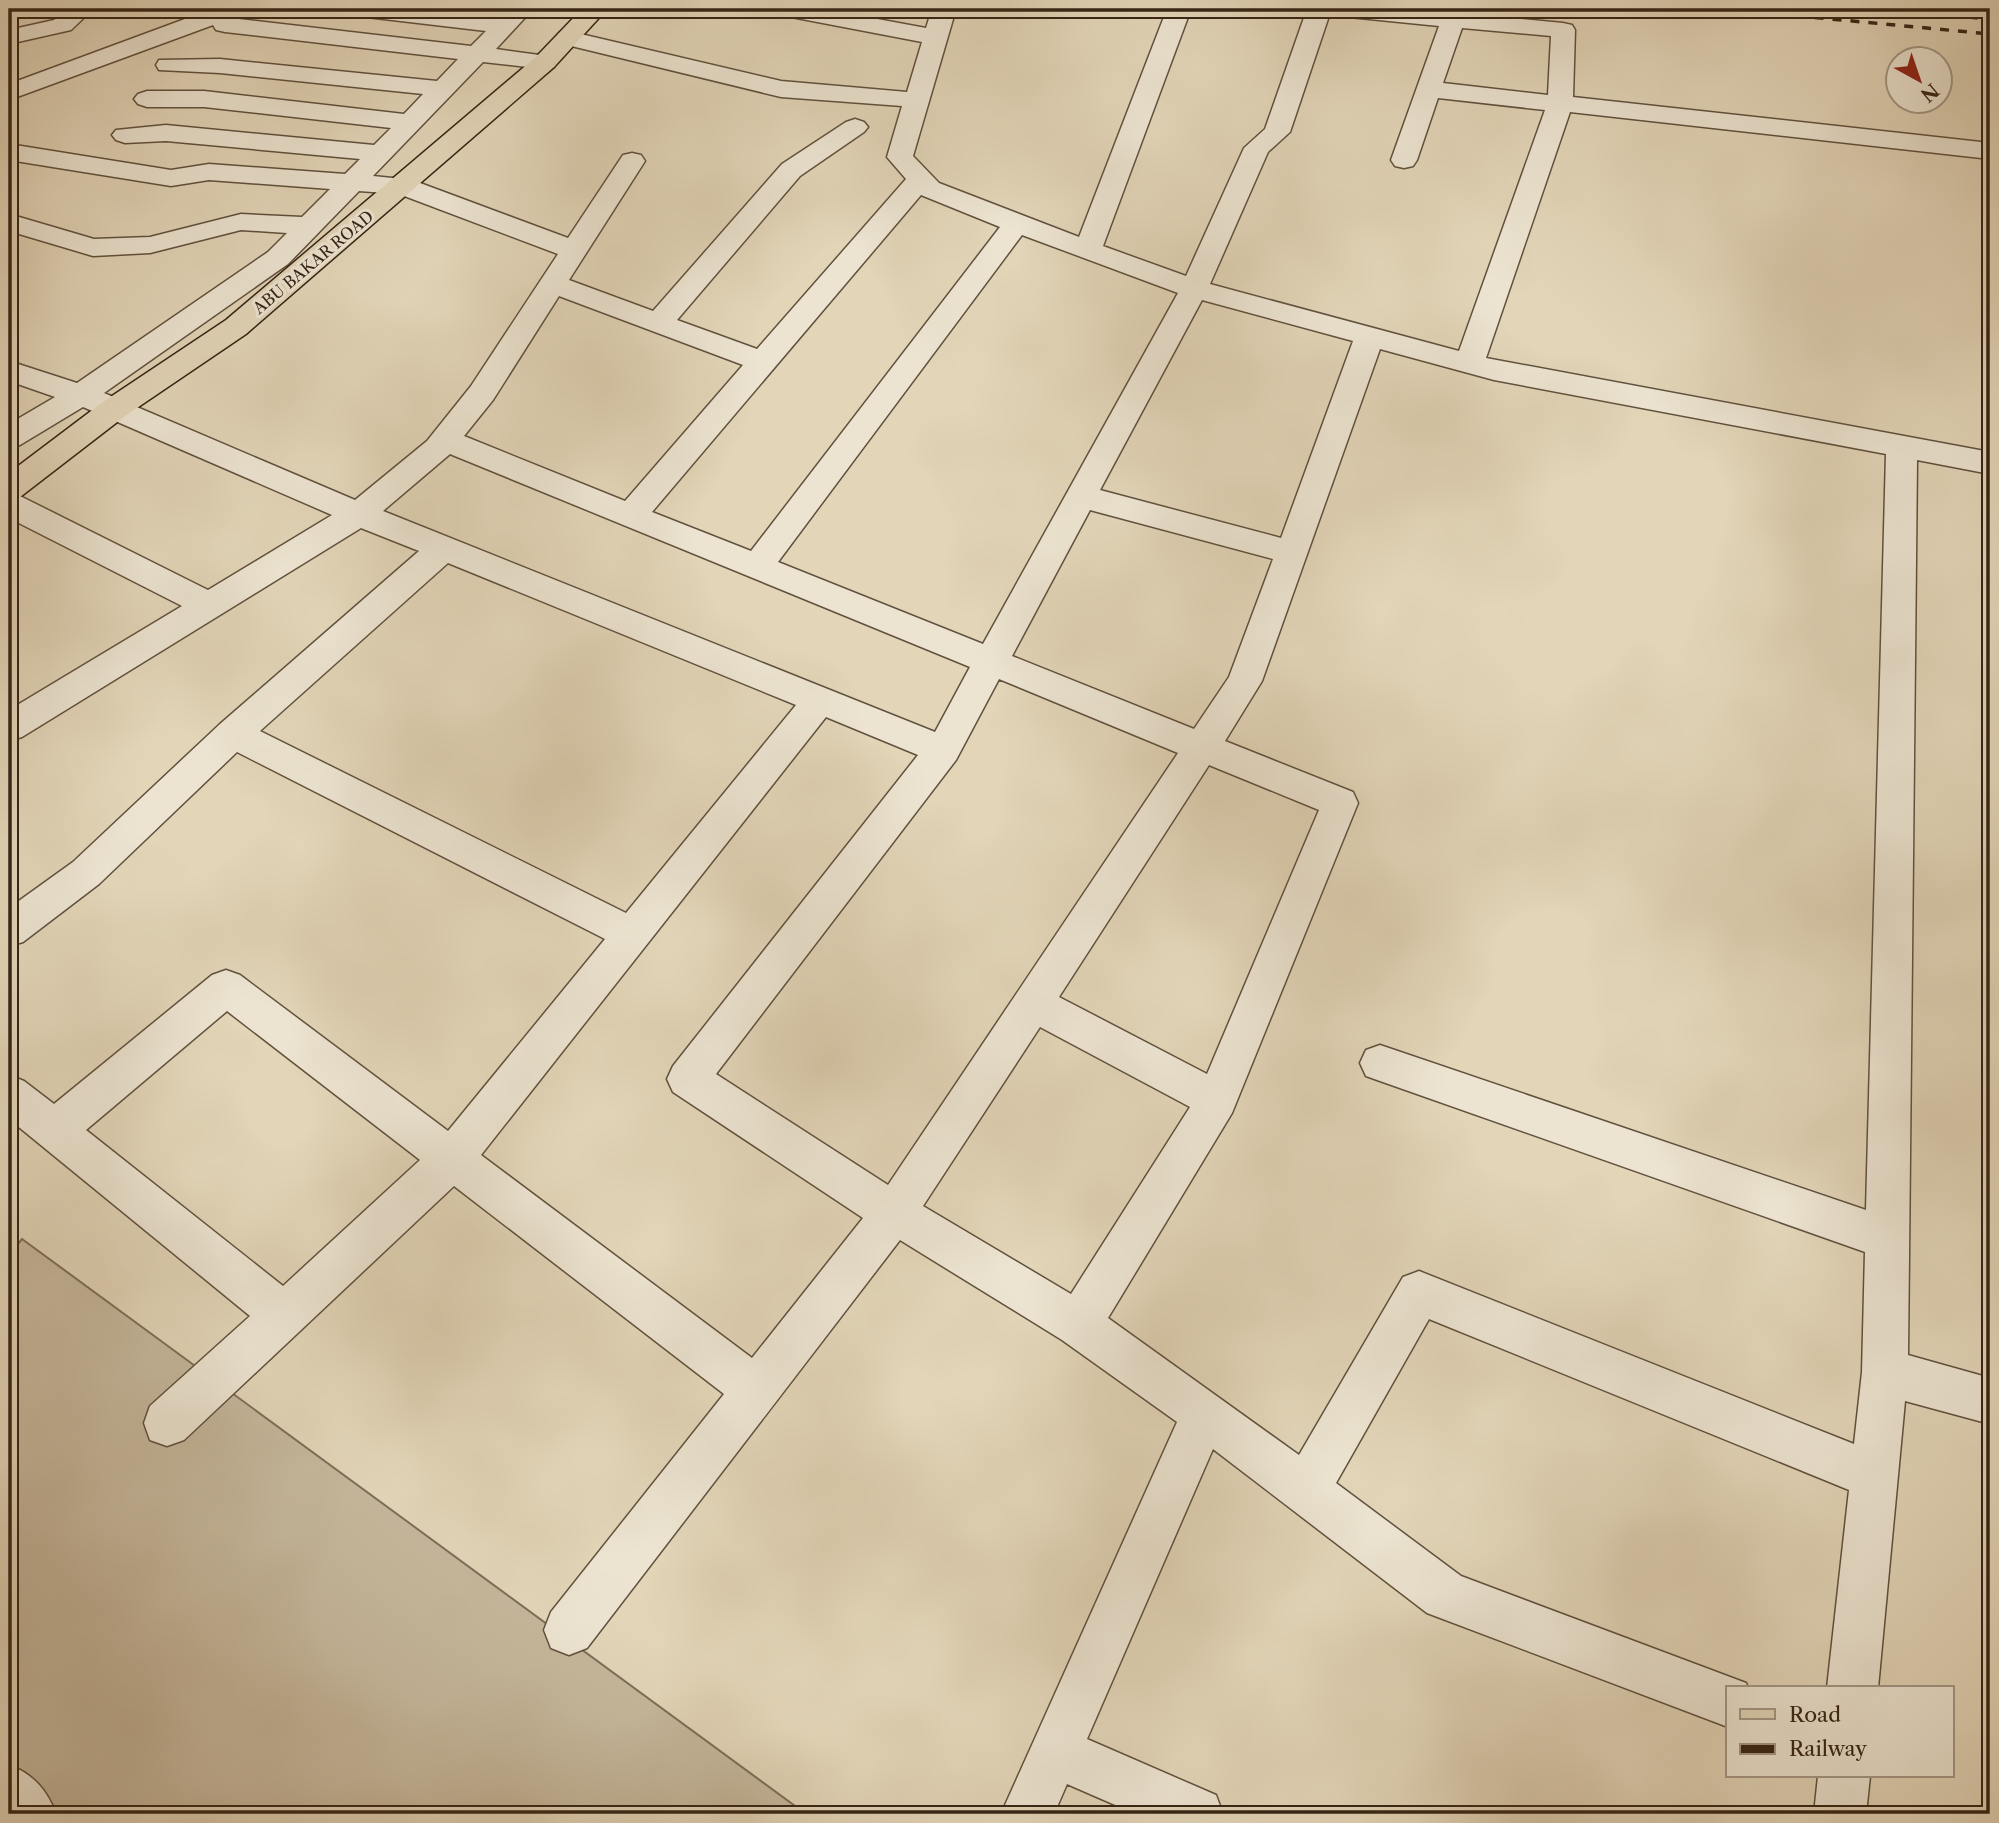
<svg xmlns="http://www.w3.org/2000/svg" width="1999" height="1823" viewBox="0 0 1999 1823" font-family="'Libre Caslon Text',serif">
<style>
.green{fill:#c5b79c;stroke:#7e6e59;stroke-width:2}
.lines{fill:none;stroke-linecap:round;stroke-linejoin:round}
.minor-casing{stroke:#61513e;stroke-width:3}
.major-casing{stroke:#362516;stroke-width:3}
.minor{fill:#ece4d1;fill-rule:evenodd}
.major{fill:#e2d5b8;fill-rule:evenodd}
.rail{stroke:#362516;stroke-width:3.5;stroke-dasharray:9 9;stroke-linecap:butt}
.labels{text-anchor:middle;stroke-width:6;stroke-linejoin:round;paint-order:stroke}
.far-street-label{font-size:16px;fill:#362516;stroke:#ece4d1}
</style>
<rect width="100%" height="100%" fill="#e2d5b8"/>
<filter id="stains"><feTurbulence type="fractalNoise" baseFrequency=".00286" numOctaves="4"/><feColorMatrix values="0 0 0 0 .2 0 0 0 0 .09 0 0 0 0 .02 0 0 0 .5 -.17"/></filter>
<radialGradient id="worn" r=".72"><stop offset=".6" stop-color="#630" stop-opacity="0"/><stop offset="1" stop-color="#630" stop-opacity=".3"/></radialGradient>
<path class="green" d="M22,1239l784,575h-797v-558z"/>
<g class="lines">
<g class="minor-casing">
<path id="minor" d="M67,9h26l-22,21 -62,14v-14l45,-10z
M212,9h33l-4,5 -11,4 241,28 15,-15 -128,-15 -8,-2 -4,-5h71l82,9 9,-9h25l-37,40 58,8 3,5 -3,5 -9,2 -62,-7 -110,114 39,4 156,58 55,-83 9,-2 9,2 4,6 -76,119 84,31 129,-147 64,-42 9,-3 9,3 4,5 -4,5 -64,44 -123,144 80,29 149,-170 -19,-22 15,-51 -121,-9 -222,-54 -3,-5 3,-5 9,-2 213,50 126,11 15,-50 -136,-26 -8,-2 -4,-5h49l103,19 6,-19h24l-43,147 26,27 140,54 88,-228h24l-88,237 83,30 58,-128 21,-19 42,-120h106l150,14 9,2 3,5 -2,67 417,46v16l-420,-47 -84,246 504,94v22l-73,-14 -9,895 82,23v46l-85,-23 -27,287h-51l22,-198 -420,-171 -93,164 125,93 285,107 2,5h-20v39l-301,-114 -214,-164 -126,290 129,56 7,19h-87l-69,-30 -13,30h-53l176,-392 -115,-82 -162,-100 -313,408 -18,7 -18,-7 -7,-18 7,-18 173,-218 -270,-208 -270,254 -17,6 -17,-6 -6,-17 6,-17 100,-90 -241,-197v-44l15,6 30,23 158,-129 14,-5 14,5 208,156 157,-192 -368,-187 -138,132 -76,58 -14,4v-38l64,-46 147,-138 199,-173 -58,-23 -339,209 -13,4v-31l173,-104 -173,-88v-25l11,3 188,94 124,-75 -249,-108 -63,38 -11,3v-24l46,-27 -46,-16v-20l68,22 191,-131 19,-19 -46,-3 -91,23 -57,3 -84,-25v-17l85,25 56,-2 91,-23 61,3 28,-28 -121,-9 -38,6 -162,-26v-16l162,26 38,-6 136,10 15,-15 -194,-18 -41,2 -9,-3 -4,-5 4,-5 50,-5 208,20 17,-17 -187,-21h-57l-9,-3 -4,-5 4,-5 9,-3h57l200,23 19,-20 -203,-21 -61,-3 -3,-5 3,-5 61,-1 217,22 21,-22 -233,-27 -9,-2 -3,-5 -204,75v-16zM1330,13l9,3 100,10 -48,134 4,6 9,2 9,-2 4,-6 21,-62 107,12 -86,241 -249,-67 58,-132 22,-20zM1462,28l89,8 -3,59 -105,-12zM359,191l40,3 159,60 -87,132 -44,55 -72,59 -251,-107 184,-129zM921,195l79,32 -249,324 -99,-39zM1022,235l156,58 -195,351 -205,-82zM559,296l184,69 -118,136 -161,-65 29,-36zM1202,300l151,41 -72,197 -181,-48zM1380,349l114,31 392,74 -20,756 -486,-165 -14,5 -6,13 6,13 14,5 485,171 -3,120 -8,72 -435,-173 -16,6 -104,178 -191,-137 124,-205 126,-310 -5,-11 -128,-51 37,-60zM450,454l520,213 -35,65 -552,-221zM1090,510l183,49 -44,118 -35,52 -182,-73zM448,563l348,142 -170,208 -366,-182zM999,679l179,74 -290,432 -172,-111 240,-314zM826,717l92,38 -245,311 -6,13 6,13 190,126 -111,140 -271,-203zM1209,765l110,45 -112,264 -148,-77zM227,1011l193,149 -137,126 -197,-156zM1040,1027l150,80 -119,187 -148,-88z
M9,1765c24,9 38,25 47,49h-47z
M1818,1776h52l-4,38h-52z"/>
</g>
<g class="major-casing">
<path id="major" d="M582,9h25l-53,58 -308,267 -121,82 -105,81 -11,3v-27l94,-71 123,-82 310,-263z"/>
</g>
<use href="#minor" class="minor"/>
<use href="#major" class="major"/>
<path class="rail" d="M1725,9l265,25
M1879,9l111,10"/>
</g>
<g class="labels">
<g class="far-street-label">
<text transform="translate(313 262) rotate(-40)" y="6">ABU BAKAR ROAD</text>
</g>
</g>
<rect width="1999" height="1823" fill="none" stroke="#e2d5b8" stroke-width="35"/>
<rect x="10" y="10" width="1978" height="1802" fill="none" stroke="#362516" stroke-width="3.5"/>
<rect x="18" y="18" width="1964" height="1788" fill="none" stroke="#362516" stroke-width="2"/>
<rect x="1726" y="1686" width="228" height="91" fill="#ece4d1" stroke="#a39886" stroke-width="2"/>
<rect x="1740" y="1709" width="35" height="10" fill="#e2d5b8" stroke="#a39886" stroke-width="2"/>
<text x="1789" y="1722" font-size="21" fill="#362516">Road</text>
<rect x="1740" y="1744" width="35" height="10" fill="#362516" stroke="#a39886" stroke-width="2"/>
<text x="1789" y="1756" font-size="21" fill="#362516">Railway</text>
<g transform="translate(1919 80) rotate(140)"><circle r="33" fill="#ece4d1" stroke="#a39886" stroke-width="2"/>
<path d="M0-5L12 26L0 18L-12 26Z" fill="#8f2418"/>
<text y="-10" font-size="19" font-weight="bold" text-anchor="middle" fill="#362516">N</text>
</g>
<rect width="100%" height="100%" filter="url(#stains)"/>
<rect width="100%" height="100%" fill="url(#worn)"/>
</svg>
